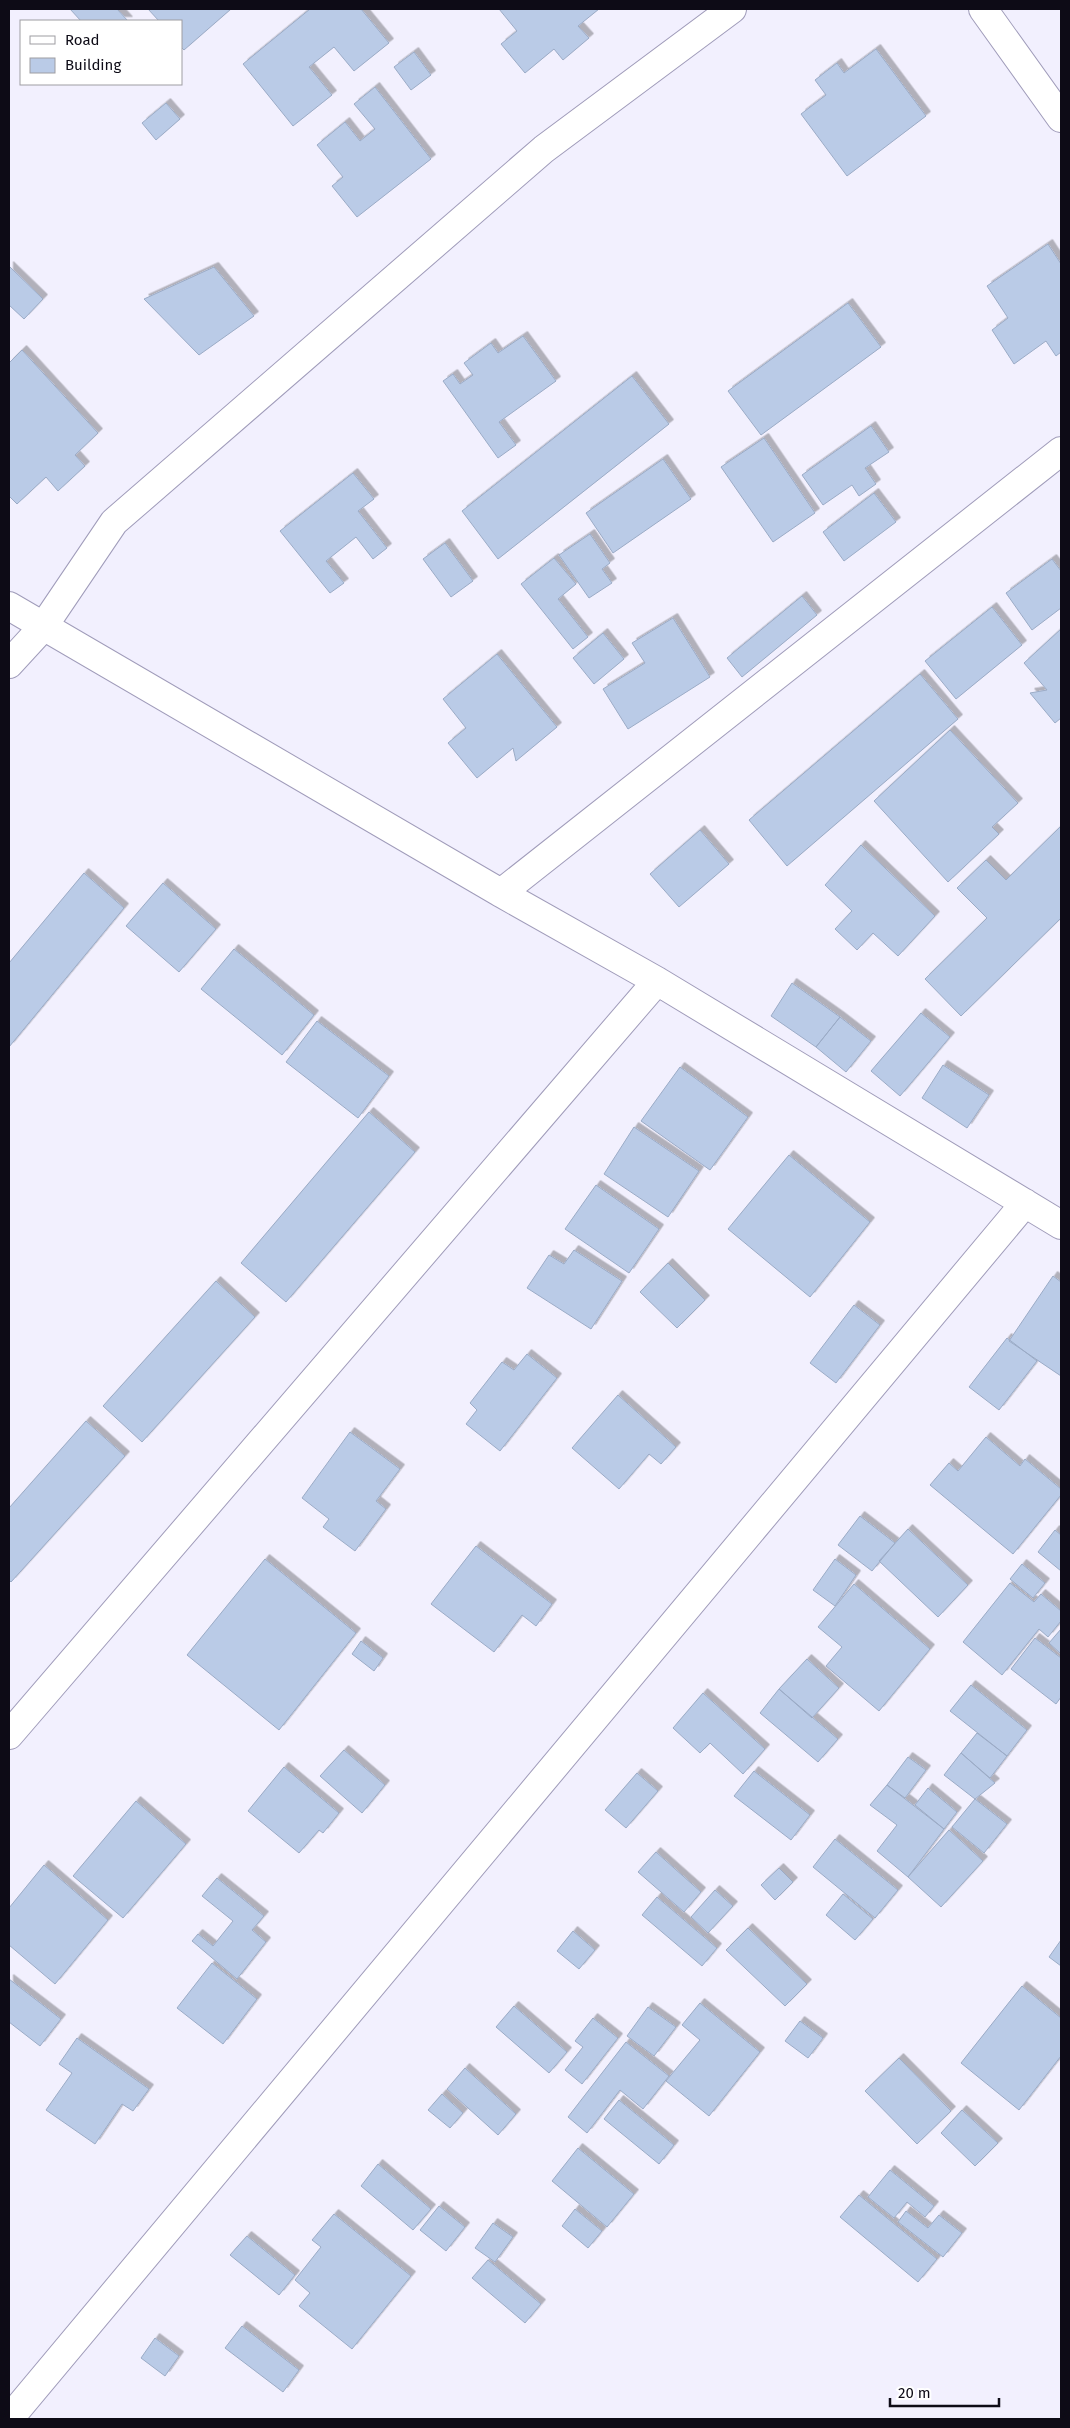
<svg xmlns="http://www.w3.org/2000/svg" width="1070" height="2428" viewBox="0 0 1070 2428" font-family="'Fira Sans',sans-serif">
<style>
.building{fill:#bacbe7;stroke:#9babc6;filter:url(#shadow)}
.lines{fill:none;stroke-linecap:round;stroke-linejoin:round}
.minor-casing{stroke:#a09cba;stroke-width:30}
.minor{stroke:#fff;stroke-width:28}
</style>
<defs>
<filter id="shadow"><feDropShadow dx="4.5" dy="-4.5" stdDeviation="0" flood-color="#0004"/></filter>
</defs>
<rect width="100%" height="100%" fill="#f2f0fe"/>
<path class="building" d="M70,9h47l11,12h-47z
M148,9h83l-47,41 -3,-3v-26h-22z
M310,9h51l28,34 -35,28 -20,-24 -25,20 23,28 -39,31 -50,-62z
M499,9h100l-21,17 11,12 -26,22 -9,-11 -29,24 -24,-29 16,-13z
M876,49l50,67 -79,60 -46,-62 25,-19 -11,-15 22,-17 7,10z
M414,52l17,23 -20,15 -17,-23z
M375,87l56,72 -74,58 -25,-31 11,-9 -26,-32 28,-23 15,19 15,-12 -21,-25z
M166,103l14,16 -24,21 -14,-17z
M1048,244l13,20v88l-5,4 -10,-15 -32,23 -22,-34 16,-12 -21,-32z
M9,266l34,33 -19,20 -15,-14z
M214,267l40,49 -55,39 -55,-56z
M848,303l33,44 -120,88 -33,-44z
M523,336l33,45 -57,41 17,23 -18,13 -55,-77 10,-7 7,10 13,-9 -9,-12 27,-20 7,10z
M22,350l76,83 -23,22 10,11 -27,25 -12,-14 -29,27 -8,-8v-133z
M632,376l37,48 -171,135 -36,-48z
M871,426l18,26 -24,16 11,16 -17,12 -7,-11 -29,20 -21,-30z
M764,438l51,75 -42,29 -52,-75z
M663,459l28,40 -78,54 -27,-40z
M353,473l21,26 -16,12 29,37 -14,11 -17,-22 -30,24 18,22 -14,10 -50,-62z
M874,493l22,29 -52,39 -21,-29z
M590,534l20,29 -8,6 10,14 -23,15 -30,-43z
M445,543l28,38 -22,16 -28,-38z
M554,558l22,26 -18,15 30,38 -15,12 -52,-65z
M1052,559l9,12v37l-29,22 -26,-37z
M802,596l15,19 -75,62 -15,-19z
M992,607l30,38 -66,54 -31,-38z
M673,618l37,59 -82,52 -25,-40 42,-26 -13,-20z
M1061,629v89l-6,5 -25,-30 17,-3 -23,-27z
M603,633l21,26 -30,25 -21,-26z
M497,654l60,73 -41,34 -3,-13 -36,30 -29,-35 18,-15 -23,-29z
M920,674l38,45 -171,147 -38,-46z
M950,730l68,73 -26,24 7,7 -51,48 -74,-81z
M1061,826v92l-100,98 -36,-37 62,-61 -30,-30 29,-28 20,20z
M700,830l29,34 -50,43 -29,-33z
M861,845l74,71 -37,40 -25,-23 -16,17 -22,-21 17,-18 -27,-26z
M84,873l40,35 -115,139v-84z
M163,883l53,46 -37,43 -53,-46z
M234,949l80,66 -32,40 -81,-66z
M792,983l48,34 -24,30 -45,-31z
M921,1013l29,24 -50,59 -29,-25z
M840,1017l31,24 -25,31 -30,-25z
M317,1021l72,55 -31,42 -72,-56z
M943,1065l46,30 -22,33 -45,-30z
M680,1067l68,50 -38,53 -69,-49z
M369,1112l46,40 -129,150 -45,-39z
M634,1127l65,44 -31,46 -64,-43z
M789,1155l81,67 -60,75 -82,-68z
M596,1185l63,44 -30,44 -64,-44z
M574,1250l48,31 -31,48 -64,-41 22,-33 15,9z
M668,1263l37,37 -28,28 -37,-36z
M1053,1276l8,6v94l-52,-35z
M216,1281l39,36 -113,125 -39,-36z
M854,1305l26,20 -44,58 -26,-20z
M1007,1338l30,23 -38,49 -30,-23z
M527,1354l30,24 -57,73 -34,-27 11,-14 -7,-7 32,-41 12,8z
M618,1395l58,52 -15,17 -12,-10 -30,35 -47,-41z
M86,1421l39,35 -114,126 -2,-2v-72z
M350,1432l50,37 -24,32 10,8 -31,42 -32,-24 6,-8 -27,-21z
M986,1437l34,29 5,-7 36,30v6l-48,59 -83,-69 19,-22 9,8z
M860,1516l35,27 -23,28 -34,-26z
M908,1529l60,56 -30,32 -59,-56z
M1055,1530l6,5v36l-23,-19z
M476,1546l76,58 -16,22 -14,-11 -28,37 -63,-48z
M265,1559l91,74 -77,97 -92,-75z
M835,1559l21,16 -21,31 -22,-16z
M1022,1564l23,19 -12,15 -23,-19z
M1010,1583l24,19 7,-8 20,17v10l-13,16 -9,-8 -37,46 -39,-33z
M854,1584l76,65 -51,62 -53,-45 16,-19 -24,-20z
M1061,1629v25l-12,-11z
M1035,1638l26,20v39l-5,7 -45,-35z
M361,1641l22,17 -9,13 -22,-17z
M807,1659l32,29 -27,30 -33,-29z
M971,1685l56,45 -20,26 -57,-45z
M779,1689l59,50 -20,23 -58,-49z
M703,1693l62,56 -22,25 -33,-31 -10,10 -27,-25z
M977,1733l30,23 -17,22 -29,-25z
M344,1750l41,35 -23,28 -42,-37z
M961,1753l34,30 -20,16 -31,-24z
M908,1757l18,13 -21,28 -18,-13z
M284,1767l55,46 -16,20 -4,-3 -20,23 -51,-42z
M754,1771l56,44 -19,25 -57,-44z
M637,1773l21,18 -32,37 -21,-18z
M887,1785l57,44 -36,48 -31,-26 20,-26 -27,-20z
M928,1788l29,24 -13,17 -29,-24z
M975,1799l32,25 -23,29 -32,-26z
M136,1801l50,43 -63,74 -50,-42z
M949,1830l34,31 -42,46 -33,-30z
M835,1839l63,51 -23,28 -62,-51z
M656,1852l45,40 -17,20 -46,-40z
M44,1865l64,55 -53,64 -46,-39v-37z
M779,1868l14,14 -18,18 -14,-15z
M217,1878l47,38 -12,14 14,12 -29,37 -45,-38 6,-7 15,12 20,-25 -31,-25z
M715,1890l18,16 -25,27 -17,-16z
M843,1894l30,25 -18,21 -29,-25z
M657,1897l60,51 -15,18 -60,-51z
M748,1928l59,56 -22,22 -59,-56z
M573,1931l22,19 -16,19 -22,-18z
M1061,1940v26l-12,-9z
M212,1963l45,36 -34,45 -46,-36z
M9,1979l52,40 -21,27 -31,-24z
M1022,1986l39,32v38l-42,54 -58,-47z
M700,2003l60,49 -51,64 -43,-35 34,-41 -18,-15z
M514,2006l53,46 -18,21 -53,-46z
M648,2007l28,20 -22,29 -27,-20z
M593,2018l25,20 -36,46 -17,-14 18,-23 -8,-6z
M800,2021l23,17 -15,20 -23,-17z
M77,2038l72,51 -16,22 -11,-7 -27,40 -49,-34 26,-37 -13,-9z
M626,2042l43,34 -26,33 -23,-19 -33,43 -19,-16z
M899,2058l52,53 -34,33 -52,-53z
M465,2068l51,46 -18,21 -51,-46z
M442,2094l21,19 -13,15 -22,-18z
M619,2100l55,45 -15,19 -55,-45z
M962,2110l36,33 -23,23 -34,-33z
M578,2148l56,46 -27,33 -55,-46z
M378,2164l53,45 -18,21 -52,-44z
M890,2170l44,36 -9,11 -18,-15 -13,16 -26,-21z
M859,2195l78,64 -19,23 -78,-65z
M439,2206l26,21 -19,24 -26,-21z
M575,2209l27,22 -14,17 -26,-22z
M906,2211l22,17 11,-13 23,18 -19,24 -45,-35z
M334,2214l77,62 -59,73 -53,-43 11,-13 -15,-13 26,-33 -9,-7z
M493,2223l20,14 -18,25 -20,-14z
M247,2236l48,39 -16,20 -49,-40z
M488,2260l53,44 -16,19 -53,-45z
M242,2326l57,44 -16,22 -58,-44z
M155,2338l24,18 -14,20 -24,-18z"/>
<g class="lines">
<g class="minor-casing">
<path id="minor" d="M983,9l78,109
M9,606l492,287 156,88 404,244
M9,664l34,-37 71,-105 430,-373 188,-140
M501,893l560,-442
M9,1735l648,-754
M9,2419l1016,-1216"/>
</g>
<use href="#minor" class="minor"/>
</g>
<rect width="1070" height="2428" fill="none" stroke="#0d0b16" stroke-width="20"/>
<rect x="20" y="20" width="162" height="65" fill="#ffffff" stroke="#9e9da2"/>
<rect x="30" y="36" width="25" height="8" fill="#ffffff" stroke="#9e9da2"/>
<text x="65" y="45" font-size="15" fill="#0d0b16">Road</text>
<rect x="30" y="58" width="25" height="15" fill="#bacbe7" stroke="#9e9da2"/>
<text x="65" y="70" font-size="15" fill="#0d0b16">Building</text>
<path d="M890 2398v8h109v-8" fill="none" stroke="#0d0b16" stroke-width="2.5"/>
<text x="898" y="2398" font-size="15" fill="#0d0b16" stroke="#ffffff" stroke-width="4" paint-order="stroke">20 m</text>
</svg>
